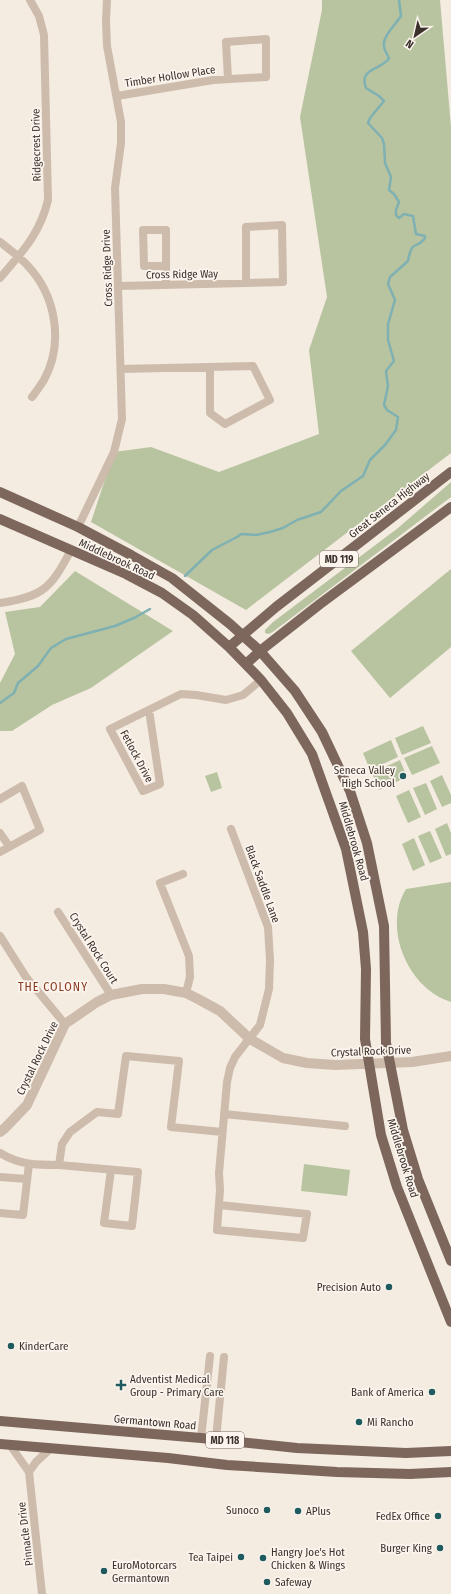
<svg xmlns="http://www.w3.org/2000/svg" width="451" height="1594" viewBox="0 0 451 1594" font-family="'Fira Sans Condensed',sans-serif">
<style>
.green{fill:#b8c4a0}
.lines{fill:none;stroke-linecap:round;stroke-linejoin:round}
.stream{stroke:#7fb0b2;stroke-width:2.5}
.minor{stroke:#cdbbac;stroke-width:8}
.tertiary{stroke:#cdbbac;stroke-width:10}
.primary{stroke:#7d675c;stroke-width:10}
.poi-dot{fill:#1f5a5e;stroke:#fbf5ee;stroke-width:1.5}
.labels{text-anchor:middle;stroke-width:3.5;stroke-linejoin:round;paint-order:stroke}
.shield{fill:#fbf5ee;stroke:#756b66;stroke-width:1}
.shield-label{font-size:10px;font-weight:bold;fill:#3b302b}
.street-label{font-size:11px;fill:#3b302b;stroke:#fbf5ee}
.poi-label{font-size:11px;fill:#3b302b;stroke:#fbf5ee;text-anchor:end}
.neighbourhood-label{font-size:12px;letter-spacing:1px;fill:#8c3b22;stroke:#fbf5ee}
</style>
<rect width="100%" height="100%" fill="#f4ebe1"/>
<path class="green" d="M322,0h118l11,127v326l-205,157 -155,-88 23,-70 37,-5 68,25 100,-38 -10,-84 18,-53 -27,-180 22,-107z
M451,482v15l-177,134 -5,3 -4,-1v-3l8,-8 125,-94z
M451,569v78l-61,51 -39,-47z
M75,571l98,60 -82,57 -39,17 -40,26h-12v-48l15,-29 -10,-42 35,-5z
M423,726l8,17 -29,12 -7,-17z
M391,740l7,17 -28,13 -7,-17z
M432,746l8,17 -28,12 -8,-17z
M400,760l7,17 -28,13 -7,-17z
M217,772l5,16 -11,4 -6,-16z
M442,775l9,20v8l-9,4 -12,-26z
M426,783l11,26 -12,6 -12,-27z
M409,790l12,27 -13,6 -12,-27z
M447,823l4,10v21l-5,2 -11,-27z
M430,831l12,27 -12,5 -12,-27z
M414,838l11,27 -12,6 -11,-27z
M451,882v120c-43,-13 -69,-74 -45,-113z
M304,1164l46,6 -3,26 -46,-5z"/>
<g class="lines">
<path class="stream" d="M185,576l27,-26 25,-13 4,-3 15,1 14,-3 13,-4 14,-8 24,-8 20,-21 22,-15 7,-16 15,-15 11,-15 2,-13 -11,-7 -3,-5 4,-19 -2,-15 8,-10 -6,-21v-16l7,-24 -7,-16 2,-7 18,-16c4,-23 9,-11 17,-23v-2l-9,-2 -3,-18 -9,-2 -5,4 -3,-3v-5l3,-8 -5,-8 -5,-4 2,-13 -6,-14 -1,-19 -2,-6 -14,-15 2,-5 14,-17 -5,-5 -13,-8c-8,-21 17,-18 23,-30 -2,-4 -5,-8 -5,-12 -2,-9 12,-22 17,-30l-2,-16
M0,703l14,-10 4,-10 20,-17 13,-18 15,-9 49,-13 19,-8 16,-9"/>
<path class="minor" d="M117,96l96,-16 53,-3v-38l-40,3 2,37
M0,242c9,7 20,15 28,24 28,30 36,77 16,114 -4,6 -8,12 -12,17
M0,278c22,-26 40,-44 48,-78l-4,-165 -5,-19 -9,-16
M166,285v-55h-23l1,36h22
M119,286l164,-4 -1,-57 -36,2v56
M121,369l132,-3 17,34 -45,24 -15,-11v-46
M78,527l36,-75 8,-33 -7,-231 6,-45v-21l-14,-76 -1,-25 1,-21
M0,603c43,-6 51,-15 71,-53
M149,710l11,74 -17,7 -33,-62 71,-35 15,1 30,5 17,-5 18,-15
M0,799l22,-13 18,44 -40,22
M0,833l9,13
M183,874l-23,9 29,73 1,21 -4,16
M58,912l53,83
M0,936l26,41 39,47
M224,1114l121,12
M0,1153c20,12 36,12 59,12l3,-21 8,-12 27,-20 21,2 8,-58 53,5 -8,66 51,5
M59,1165l79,7 -6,54 -28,-3 7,-53
M0,1177l27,2
M219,1205l88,9 -4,24 -86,-8 3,-40 -1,-17 8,-91 3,-14 5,-11 25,-32 9,-36 1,-29 -2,-33 -37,-98
M0,1213l23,2 6,-51
M201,1438l9,-82
M216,1439l8,-82
M10,1445l19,27 13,122
M29,1472l7,-10 14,-13"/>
<path class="tertiary" d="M0,1132l5,-4 22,-23 38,-81 32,-22 14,-7 31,-6h22l22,4 12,6 22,12 30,28 33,19 24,5 28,2 77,-3 39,-6"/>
<path class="primary" d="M0,492l78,35 53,28 41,23 58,46 30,27 35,40 27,41 28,59 17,52 17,83 2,117 17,87 15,49 33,82
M0,519l126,55 36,19 31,22 36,32 32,33 26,33 25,41 34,95 17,83 3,37 -1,70 16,96 16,52 54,135
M229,647l47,-40 175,-135
M246,664l14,-13 60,-47 131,-97
M0,1421l201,17 96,10 109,5 45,-2
M0,1444l168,14 59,7 110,7 73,2 41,-2"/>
</g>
<g class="poi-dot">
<circle cx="403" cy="776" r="4"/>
<circle cx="389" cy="1287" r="4"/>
<circle cx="11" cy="1346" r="4"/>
<path d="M119 1379h4v4h4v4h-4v4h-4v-4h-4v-4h4z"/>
<circle cx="432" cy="1392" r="4"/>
<circle cx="359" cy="1422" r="4"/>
<circle cx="267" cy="1510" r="4"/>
<circle cx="298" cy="1511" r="4"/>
<circle cx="438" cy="1516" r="4"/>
<circle cx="440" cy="1548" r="4"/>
<circle cx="241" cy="1557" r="4"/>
<circle cx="263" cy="1558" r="4"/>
<circle cx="104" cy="1571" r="4"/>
<circle cx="267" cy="1582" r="4"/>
</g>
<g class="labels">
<g class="shield">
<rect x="320" y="551" width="38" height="16" rx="3"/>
<rect x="206" y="1432" width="38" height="16" rx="3"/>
</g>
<g class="shield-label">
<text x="339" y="563">MD 119</text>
<text x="225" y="1444">MD 118</text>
</g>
<g class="street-label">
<text transform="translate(170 76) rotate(-9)" y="4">Timber Hollow Place</text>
<text transform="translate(36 145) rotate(-91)" y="4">Ridgecrest Drive</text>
<text transform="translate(107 268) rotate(-92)" y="4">Cross Ridge Drive</text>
<text transform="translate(182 274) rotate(-1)" y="4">Cross Ridge Way</text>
<text transform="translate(389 505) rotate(-38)" y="4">Great Seneca Highway</text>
<text transform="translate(117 559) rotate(25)" y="4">Middlebrook Road</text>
<text transform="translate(137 756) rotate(62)" y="4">Fetlock Drive</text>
<text transform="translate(354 841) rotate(74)" y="4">Middlebrook Road</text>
<text transform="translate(263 884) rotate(70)" y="4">Black Saddle Lane</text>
<text transform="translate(94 948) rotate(58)" y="4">Crystal Rock Court</text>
<text transform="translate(371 1051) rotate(-2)" y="4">Crystal Rock Drive</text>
<text transform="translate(37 1058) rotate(-64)" y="4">Crystal Rock Drive</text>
<text transform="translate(403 1158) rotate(73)" y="4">Middlebrook Road</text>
<text transform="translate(155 1422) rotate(5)" y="4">Germantown Road</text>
<text transform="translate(25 1534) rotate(-97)" y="4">Pinnacle Drive</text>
</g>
<g class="poi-label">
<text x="395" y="774">Seneca Valley<tspan x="395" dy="13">High School</tspan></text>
<text x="381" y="1291">Precision Auto</text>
<text x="19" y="1350" text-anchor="start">KinderCare</text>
<text x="130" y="1383" text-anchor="start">Adventist Medical<tspan x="130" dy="13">Group - Primary Care</tspan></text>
<text x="424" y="1396">Bank of America</text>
<text x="367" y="1426" text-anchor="start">Mi Rancho</text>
<text x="259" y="1514">Sunoco</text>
<text x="306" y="1515" text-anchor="start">APlus</text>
<text x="430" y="1520">FedEx Office</text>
<text x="432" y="1552">Burger King</text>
<text x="271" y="1556" text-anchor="start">Hangry Joe's Hot<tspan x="271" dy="13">Chicken &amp; Wings</tspan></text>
<text x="233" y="1561">Tea Taipei</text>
<text x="112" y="1569" text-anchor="start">EuroMotorcars<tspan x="112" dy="13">Germantown</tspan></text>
<text x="275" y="1586" text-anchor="start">Safeway</text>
</g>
<g class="neighbourhood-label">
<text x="53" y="991">THE COLONY</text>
</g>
</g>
<g transform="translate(415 36) rotate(214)" stroke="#fbf5ee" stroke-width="3" paint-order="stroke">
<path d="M0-3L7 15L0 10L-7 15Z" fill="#3b302b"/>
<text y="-6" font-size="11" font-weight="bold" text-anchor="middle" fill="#3b302b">N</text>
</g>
</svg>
